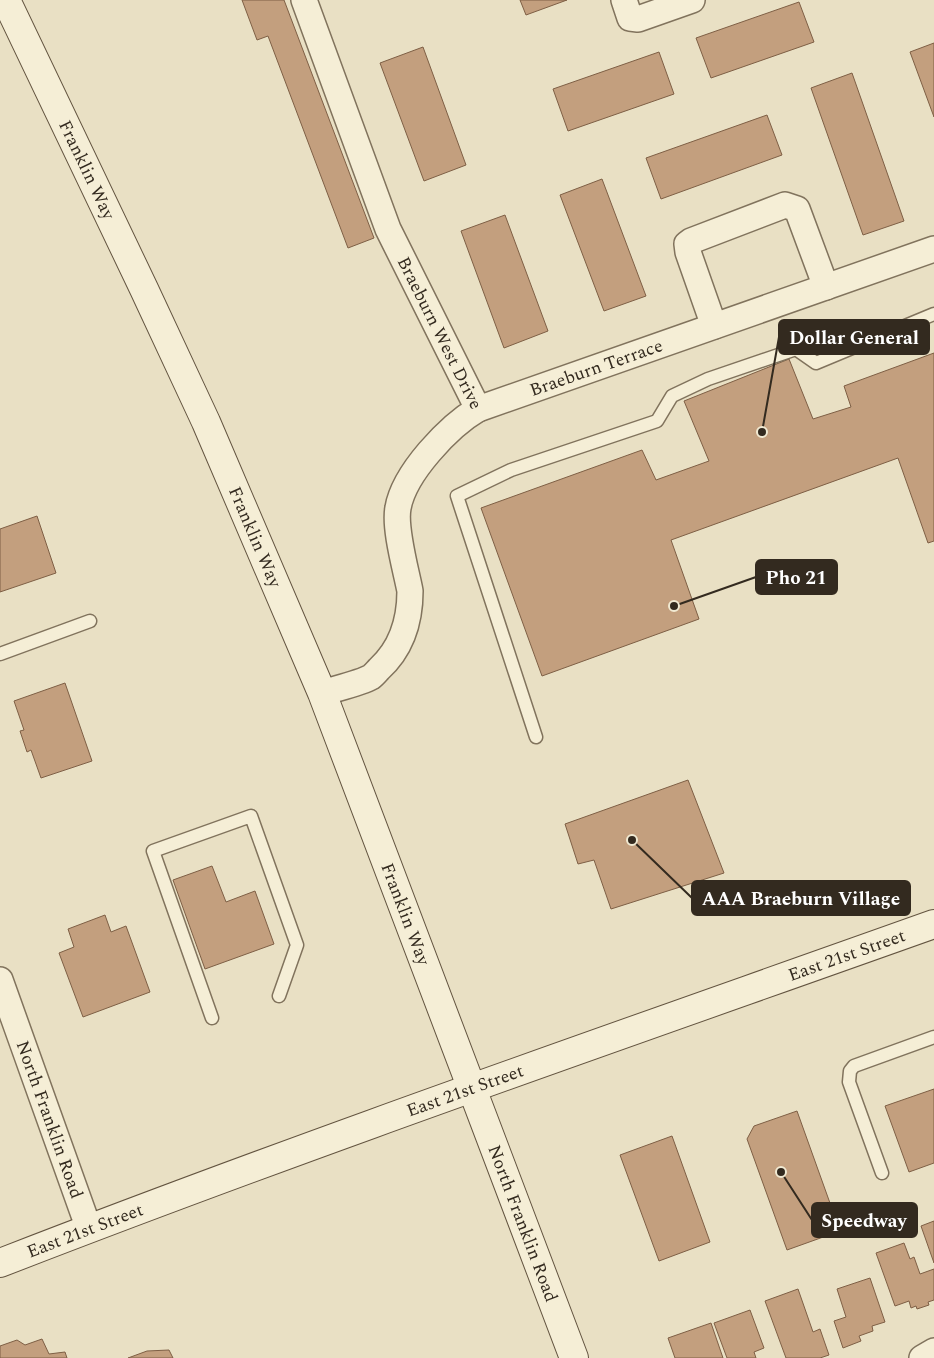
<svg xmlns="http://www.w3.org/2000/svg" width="934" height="1358" viewBox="0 0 934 1358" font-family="Spectral,serif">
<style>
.building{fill:#c39f7e;stroke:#7e5f45}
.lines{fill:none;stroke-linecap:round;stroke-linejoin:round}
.lane-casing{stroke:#81735d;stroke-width:15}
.street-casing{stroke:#81735d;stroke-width:28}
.secondary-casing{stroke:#635440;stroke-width:30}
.lane{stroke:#f5eed6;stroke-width:12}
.street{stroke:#f5eed6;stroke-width:25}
.secondary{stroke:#f5eed6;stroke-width:28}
.labels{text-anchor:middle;stroke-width:4;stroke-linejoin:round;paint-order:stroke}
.street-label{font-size:18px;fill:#332a1f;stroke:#f1ead3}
.leader{fill:none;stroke:#332a1f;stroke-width:2}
.callout-dot{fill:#332a1f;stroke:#f1ead3;stroke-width:2}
.callout{fill:#332a1f;stroke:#332a1f;stroke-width:2}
.callout-label{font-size:19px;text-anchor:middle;font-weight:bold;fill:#fff}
</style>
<rect width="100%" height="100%" fill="#e9e0c4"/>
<path class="building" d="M242,0h42l90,238 -26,10 -80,-212 -11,4z
M520,0h47l-41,15z
M799,2l15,40 -103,36 -15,-40z
M934,43v74l-24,-65z
M423,47l43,118 -42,16 -44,-118z
M659,52l15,42 -106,37 -15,-42z
M852,73l52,148 -41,14 -52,-147z
M767,115l15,40 -121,44 -15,-41z
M602,179l44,117 -42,15 -44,-116z
M505,215l43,116 -44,17 -43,-117z
M934,353v188l-6,2 -30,-85 -227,82 28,79 -157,57 -61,-168 161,-58 14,30 53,-19 -25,-60 105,-42 24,60 38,-12 -7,-21z
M37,516l19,57 -56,19v-63z
M65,683l27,78 -51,17 -10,-28 -4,2 -7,-21 4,-1 -10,-29z
M688,780l36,93 -113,36 -17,-49 -16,4 -13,-40z
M212,866l14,36 29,-11 19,53 -69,25 -32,-89z
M105,915l6,17 15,-6 24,66 -67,25 -24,-64 15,-6 -6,-18z
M934,1089v74l-25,9 -24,-66z
M797,1111l43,120 -53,19 -40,-111 7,-13z
M672,1136l38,106 -51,19 -39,-106z
M934,1221v42l-13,-37z
M904,1243l6,16 4,-2 6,17 14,-5v31l-6,2 1,3 -12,4 -1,-3 -5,2 -2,-7 -14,5 -19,-53z
M870,1278l15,44 -13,4 1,5 -14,5 2,5 -18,7 -9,-27 12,-4 -9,-28z
M798,1289l15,43 7,-3 9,26 -9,3h-34l-21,-57z
M750,1310l14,38 -10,4 2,6h-29l-13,-35z
M711,1323l12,35h-48l-7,-20z
M42,1339l7,15 16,-2 2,6h-67v-12l17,-6 8,5z
M169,1350l4,8h-45l19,-7z"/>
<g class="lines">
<g class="lane-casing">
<path id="lane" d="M0,654l90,-33
M536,737l-79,-241 54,-26 146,-49 15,-25 36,-17 88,-30 20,14 118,-49
M212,1018l-59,-167 98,-35 46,129 -18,51
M882,1173l-33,-91 1,-11 4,-5 80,-29"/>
</g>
<g class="street-casing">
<g id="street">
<path id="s1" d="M304,0l84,229 90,180"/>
<path d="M624,0l6,18 8,1 54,-19"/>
<path d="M714,326l-26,-74 -1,-8 4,-3 94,-36 12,4 29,78"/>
<path id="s2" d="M322,693c12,-4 39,-10 49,-16 3,-2 6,-6 8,-8 23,-21 31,-48 31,-78 -4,-21 -16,-63 -12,-83 6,-35 51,-82 80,-99l456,-160"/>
<path id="s3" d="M0,980l89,249"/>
<path d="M922,1358l12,-7"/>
</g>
</g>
<g class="secondary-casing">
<g id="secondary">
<path id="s4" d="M6,0l138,289 62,133 116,271 252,665"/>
<path id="s5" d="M0,1263c309,-120 622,-228 934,-339"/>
</g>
</g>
<use href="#lane" class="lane"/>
<use href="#street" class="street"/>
<use href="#secondary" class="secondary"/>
</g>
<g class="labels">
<g class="street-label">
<text dy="6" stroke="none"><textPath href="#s4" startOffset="188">Franklin Way</textPath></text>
<text dy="6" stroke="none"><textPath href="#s1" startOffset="360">Braeburn West Drive</textPath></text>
<text dy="6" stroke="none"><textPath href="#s2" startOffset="489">Braeburn Terrace</textPath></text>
<text dy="6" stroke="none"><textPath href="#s4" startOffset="592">Franklin Way</textPath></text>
<text dy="6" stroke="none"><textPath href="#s4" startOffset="998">Franklin Way</textPath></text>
<text dy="6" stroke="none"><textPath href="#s5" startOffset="901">East 21st Street</textPath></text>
<text dy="6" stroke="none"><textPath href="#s5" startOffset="496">East 21st Street</textPath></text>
<text dy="6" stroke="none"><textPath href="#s3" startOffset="148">North Franklin Road</textPath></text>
<text dy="6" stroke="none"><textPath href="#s4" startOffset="1329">North Franklin Road</textPath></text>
<text dy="6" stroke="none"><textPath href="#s5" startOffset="91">East 21st Street</textPath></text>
</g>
</g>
<path class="leader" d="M762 432L779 337M674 606L756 577M632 840L692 898M781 1172L812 1220"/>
<g class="callout-dot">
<circle cx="762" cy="432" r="5"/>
<circle cx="674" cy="606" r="5"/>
<circle cx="632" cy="840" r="5"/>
<circle cx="781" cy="1172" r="5"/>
</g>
<g class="callout">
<rect x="779" y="320" width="150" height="34" rx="5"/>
<rect x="756" y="560" width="81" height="34" rx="5"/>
<rect x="692" y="881" width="218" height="34" rx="5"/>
<rect x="812" y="1203" width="105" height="34" rx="5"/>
</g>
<g class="callout-label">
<text x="854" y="344">Dollar General</text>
<text x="796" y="584">Pho 21</text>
<text x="801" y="905">AAA Braeburn Village</text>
<text x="864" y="1227">Speedway</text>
</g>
</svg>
